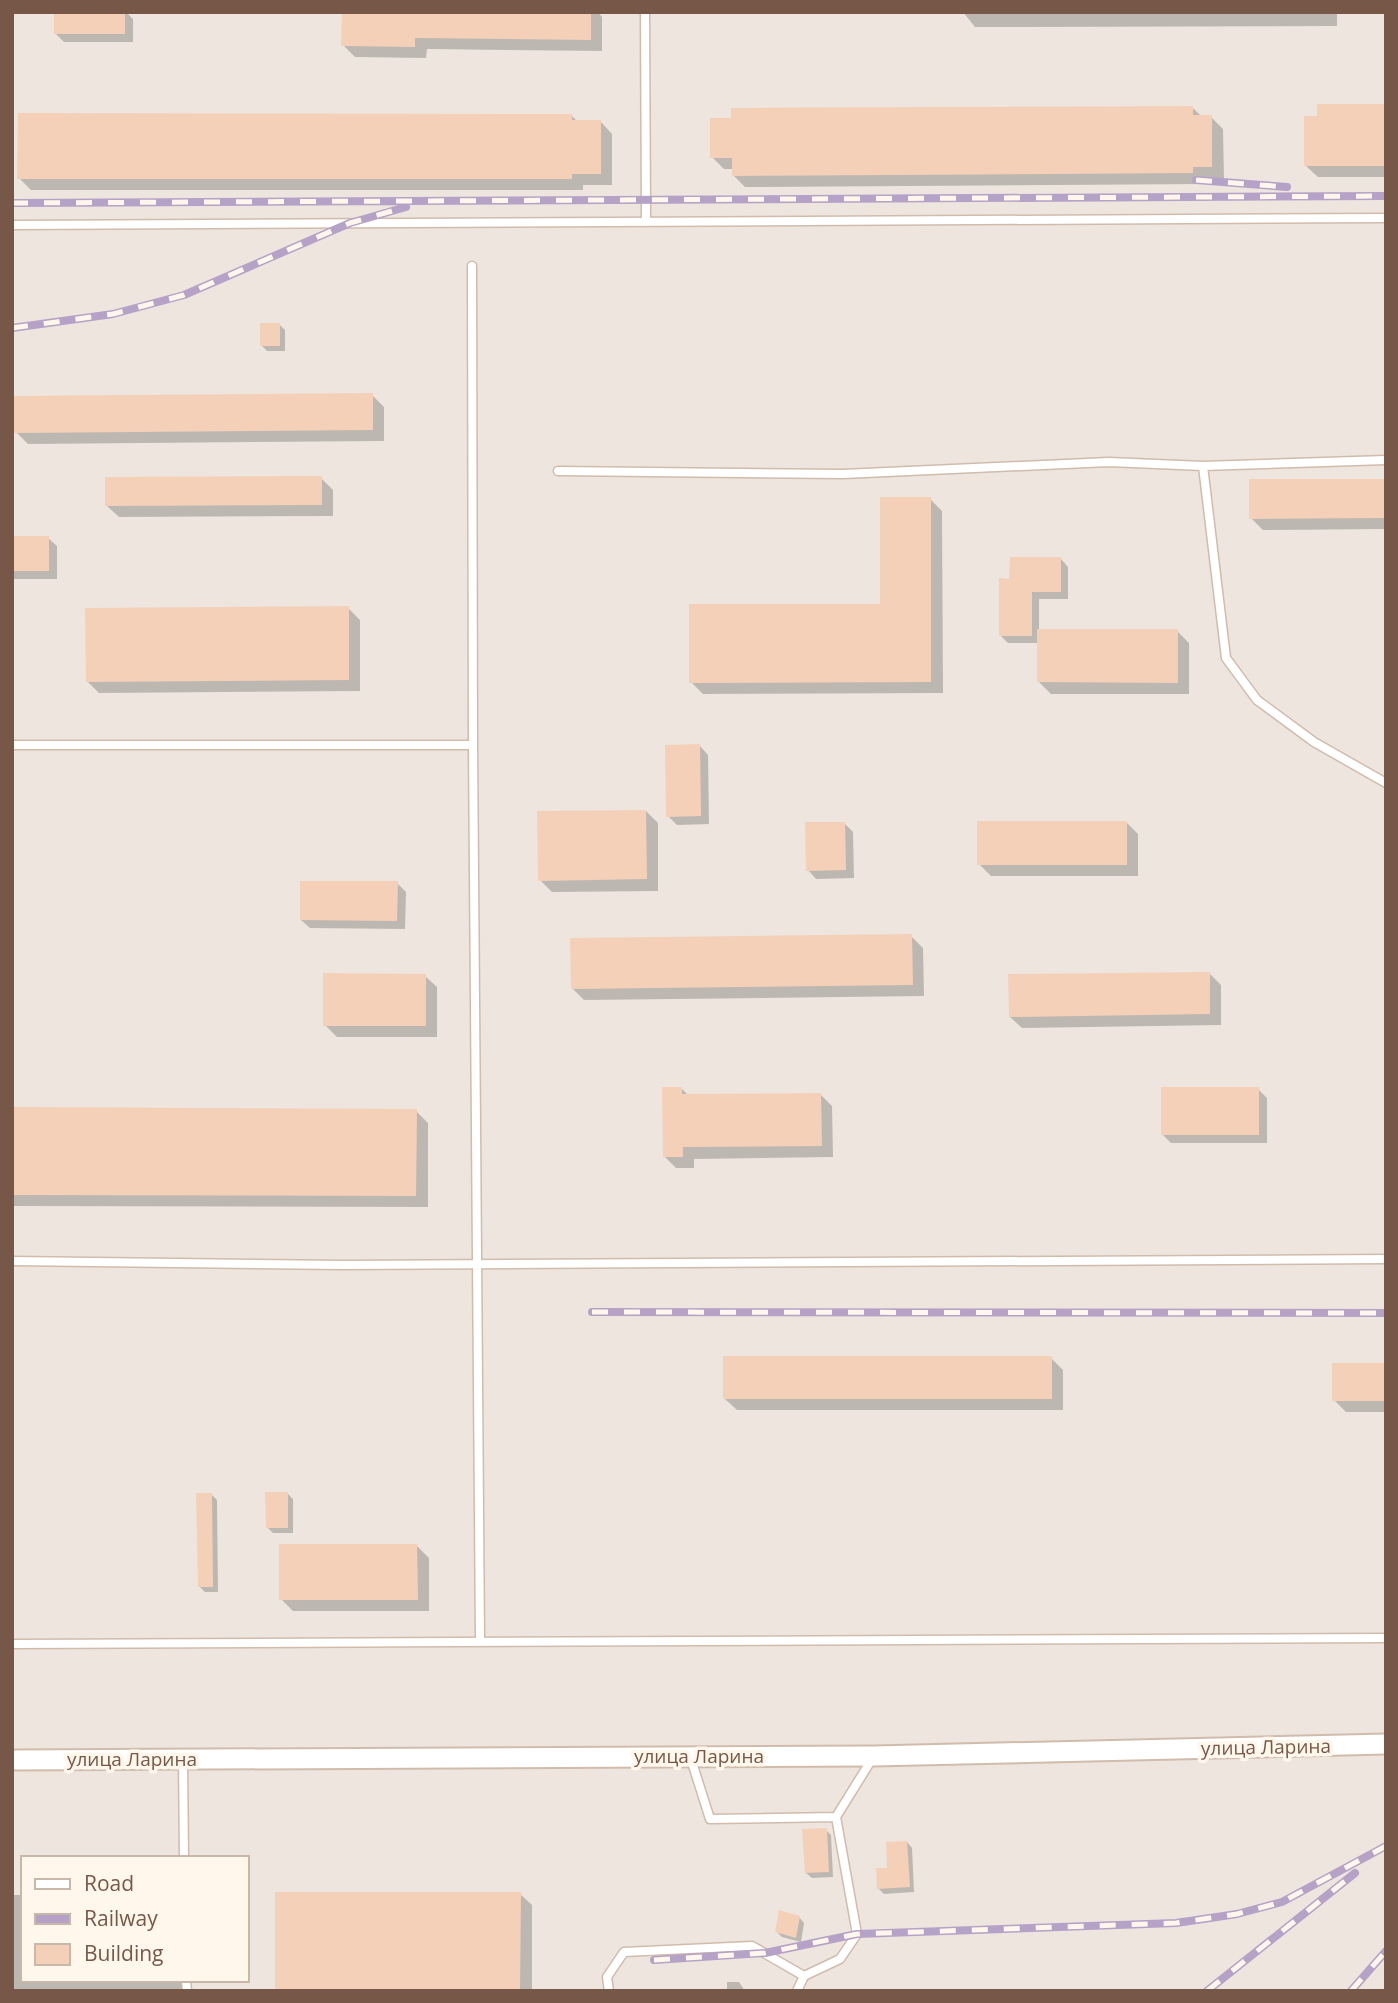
<svg xmlns="http://www.w3.org/2000/svg" width="1398" height="2003" viewBox="0 0 1398 2003" font-family="'Open Sans',sans-serif">
<style>
.industrial{fill:#ede5de;fill-rule:evenodd}
.shadow{fill:#0003}
.building{fill:#f4d0b9}
.lines{fill:none;stroke-linecap:round;stroke-linejoin:round}
.service-casing{stroke:#d1bcac;stroke-width:11}
.tertiary-casing{stroke:#d1bcac;stroke-width:23}
.service{stroke:#fff;stroke-width:8}
.tertiary{stroke:#fff;stroke-width:19}
.rail-casing{stroke:#b6a1c7;stroke-width:8}
.rail{stroke:#fff7eb;stroke-width:5;stroke-dasharray:16;stroke-linecap:butt}
.labels{text-anchor:middle;dominant-baseline:central;stroke-width:7;stroke-linejoin:round;paint-order:stroke}
.street-label{font-size:19px;fill:#775848;stroke:#fff7eb}
</style>
<rect width="100%" height="100%" fill="#fdf3e3"/>
<path class="industrial" d="M 12,12 L 1386,12 L 1386,1991 L 12,1991 ZM 23,1858 L 247,1858 L 247,1980 L 23,1980 Z"/>
<path class="shadow" d="M 56,12 L 126,12 L 133,19 L 133,42 L 64,42 L 55,33 Z
M 343,12 L 598,12 L 602,17 L 602,51 L 427,49 L 426,58 L 355,57 L 343,45 Z
M 963,12 L 1337,12 L 1337,26 L 975,27 Z
M 1386,106 L 1386,177 L 1318,177 L 1306,166 L 1319,117 Z
M 1192,107 L 1202,117 L 1211,117 L 1223,129 L 1224,178 L 1204,178 L 1205,184 L 745,187 L 733,175 L 733,169 L 724,169 L 712,157 Z
M 571,115 L 578,122 L 601,122 L 612,134 L 612,185 L 583,185 L 583,190 L 31,190 L 19,178 Z
M 279,324 L 285,330 L 285,351 L 267,351 L 262,346 Z
M 372,395 L 384,407 L 384,441 L 28,444 L 16,432 Z
M 321,478 L 333,490 L 333,516 L 119,517 L 107,506 Z
M 1386,480 L 1386,529 L 1263,530 L 1251,518 Z
M 930,499 L 942,511 L 943,693 L 703,694 L 691,682 L 882,606 Z
M 12,538 L 48,538 L 57,546 L 57,579 L 12,579 Z
M 1061,559 L 1068,567 L 1068,599 L 1039,599 L 1039,631 L 1177,631 L 1189,643 L 1189,694 L 1051,694 L 1039,682 L 1039,643 L 1008,643 L 1000,635 L 1011,580 Z
M 348,608 L 360,620 L 360,691 L 99,693 L 87,681 Z
M 700,746 L 708,755 L 709,824 L 677,825 L 668,816 Z
M 646,811 L 658,823 L 658,891 L 552,892 L 540,880 Z
M 1126,822 L 1138,834 L 1138,876 L 991,876 L 979,864 Z
M 845,824 L 853,832 L 854,878 L 816,879 L 808,870 Z
M 397,883 L 406,892 L 405,929 L 310,928 L 301,920 Z
M 911,936 L 923,948 L 924,996 L 584,1000 L 572,988 Z
M 1209,973 L 1221,985 L 1221,1025 L 1022,1028 L 1010,1017 Z
M 425,976 L 437,987 L 437,1037 L 337,1037 L 325,1025 Z
M 681,1088 L 689,1096 L 820,1094 L 832,1106 L 833,1157 L 694,1159 L 694,1168 L 676,1168 L 664,1156 Z
M 1258,1089 L 1267,1098 L 1267,1143 L 1171,1143 L 1162,1134 Z
M 12,1109 L 416,1111 L 428,1123 L 428,1207 L 12,1206 Z
M 1051,1358 L 1063,1370 L 1063,1410 L 737,1410 L 725,1399 Z
M 1386,1365 L 1386,1412 L 1346,1412 L 1334,1400 Z
M 287,1493 L 293,1499 L 293,1533 L 273,1533 L 267,1527 Z
M 212,1495 L 217,1500 L 218,1592 L 205,1592 L 199,1586 Z
M 417,1546 L 429,1558 L 429,1611 L 293,1611 L 281,1599 Z
M 826,1830 L 831,1835 L 833,1877 L 812,1878 L 806,1873 Z
M 907,1842 L 912,1848 L 914,1892 L 884,1894 L 878,1888 Z
M 520,1894 L 532,1905 L 532,1991 L 276,1991 Z
M 12,1895 L 23,1895 L 23,1980 L 184,1980 L 184,1991 L 12,1991 Z
M 799,1917 L 804,1923 L 801,1942 L 782,1937 L 777,1932 Z
M 727,1982 L 739,1982 L 745,1991 L 727,1991 Z"/>
<path class="building" d="M 54,12 L 125,12 L 125,34 L 54,34 Z
M 342,12 L 591,12 L 591,40 L 415,38 L 415,47 L 341,46 Z
M 1317,104 L 1386,104 L 1386,166 L 1304,166 L 1304,116 L 1317,116 Z
M 1193,106 L 1193,115 L 1212,115 L 1212,167 L 1193,167 L 1193,173 L 732,176 L 732,158 L 710,158 L 710,118 L 731,118 L 731,108 Z
M 18,113 L 572,114 L 572,120 L 601,120 L 601,174 L 572,174 L 572,179 L 17,179 Z
M 260,323 L 280,323 L 280,346 L 260,346 Z
M 373,393 L 373,430 L 14,433 L 14,396 Z
M 322,476 L 322,505 L 105,506 L 105,477 Z
M 1249,479 L 1386,479 L 1386,518 L 1249,519 Z
M 880,497 L 931,497 L 931,682 L 689,683 L 689,604 L 880,604 Z
M 12,536 L 49,536 L 49,571 L 12,571 Z
M 1010,557 L 1061,557 L 1061,592 L 1032,592 L 1032,636 L 999,636 L 999,578 L 1009,579 Z
M 349,606 L 349,680 L 86,682 L 85,608 Z
M 1037,629 L 1178,629 L 1178,683 L 1037,682 Z
M 700,744 L 701,816 L 666,817 L 665,745 Z
M 646,810 L 647,879 L 538,881 L 537,811 Z
M 977,821 L 1127,821 L 1127,865 L 977,865 Z
M 805,822 L 845,822 L 846,870 L 806,871 Z
M 300,881 L 398,881 L 397,921 L 300,920 Z
M 912,934 L 913,985 L 571,989 L 570,938 Z
M 1210,972 L 1210,1014 L 1009,1017 L 1008,974 Z
M 323,973 L 426,974 L 426,1026 L 323,1026 Z
M 662,1087 L 682,1087 L 682,1094 L 821,1093 L 822,1146 L 683,1147 L 683,1157 L 663,1157 Z
M 1161,1087 L 1259,1087 L 1259,1135 L 1161,1135 Z
M 12,1107 L 417,1109 L 416,1196 L 12,1195 Z
M 723,1356 L 1052,1356 L 1052,1399 L 723,1399 Z
M 1332,1363 L 1386,1363 L 1386,1401 L 1332,1401 Z
M 265,1492 L 288,1492 L 288,1528 L 266,1528 Z
M 196,1493 L 212,1493 L 213,1587 L 198,1587 Z
M 279,1544 L 417,1544 L 418,1600 L 279,1600 Z
M 827,1828 L 829,1872 L 805,1873 L 802,1829 Z
M 907,1841 L 910,1887 L 877,1889 L 876,1868 L 887,1868 L 886,1842 Z
M 275,1892 L 521,1892 L 520,1991 L 275,1991 Z
M 779,1910 L 800,1916 L 796,1938 L 775,1932 Z"/>
<g class="lines">
<g class="service-casing">
<path id="service" d="M 645,12 L 646,221
M 12,225 L 1386,218
M 472,266 L 473,745 L 480,1641
M 1203,466 L 1226,658 L 1257,700 L 1314,742 L 1386,783
M 558,471 L 843,474 L 1109,462 L 1203,466 L 1386,460
M 12,745 L 473,745
M 12,1261 L 345,1265 L 1386,1259
M 12,1644 L 1386,1638
M 690,1756 L 710,1819 L 836,1817 L 872,1759
M 183,1759 L 184,1858
M 186,1980 L 187,1991
M 609,1991 L 607,1977 L 624,1952 L 752,1946 L 804,1976 L 840,1959 L 857,1934 L 836,1817
M 797,1991 L 804,1976"/>
</g>
<g class="tertiary-casing">
<path id="tertiary" d="M 12,1760 L 874,1756 L 1386,1744"/>
</g>
<use href="#service" class="service"/>
<use href="#tertiary" class="tertiary"/>
<g class="rail-casing">
<path id="rail" d="M 1196,180 L 1287,187
M 12,203 L 1386,196
M 12,328 L 113,314 L 184,295 L 350,223 L 406,207
M 592,1312 L 1386,1313
M 654,1960 L 765,1953 L 857,1934 L 1176,1923 L 1237,1914 L 1282,1902 L 1386,1846
M 1207,1991 L 1355,1873
M 1351,1991 L 1386,1951"/>
</g>
<use href="#rail" class="rail"/>
</g>
<g class="labels">
<g class="street-label">
<text transform="translate(1266 1747) rotate(-1)">улица Ларина</text>
<text x="699" y="1756">улица Ларина</text>
<text x="132" y="1759">улица Ларина</text>
</g>
</g>
<rect width="1398" height="2003" fill="none" stroke="#775848" stroke-width="28"/>
<rect x="21" y="1856" width="228" height="126" fill="#fff7eb" stroke="#c9b7aa" stroke-width="2"/>
<rect x="35" y="1879" width="35" height="10" fill="#ffffff" stroke="#c9b7aa" stroke-width="2"/>
<text x="84" y="1891" font-size="21" fill="#775848">Road</text>
<rect x="35" y="1914" width="35" height="10" fill="#b6a1c7" stroke="#c9b7aa" stroke-width="2"/>
<text x="84" y="1926" font-size="21" fill="#775848">Railway</text>
<rect x="35" y="1944" width="35" height="21" fill="#f4d0b9" stroke="#c9b7aa" stroke-width="2"/>
<text x="84" y="1961" font-size="21" fill="#775848">Building</text>
</svg>
